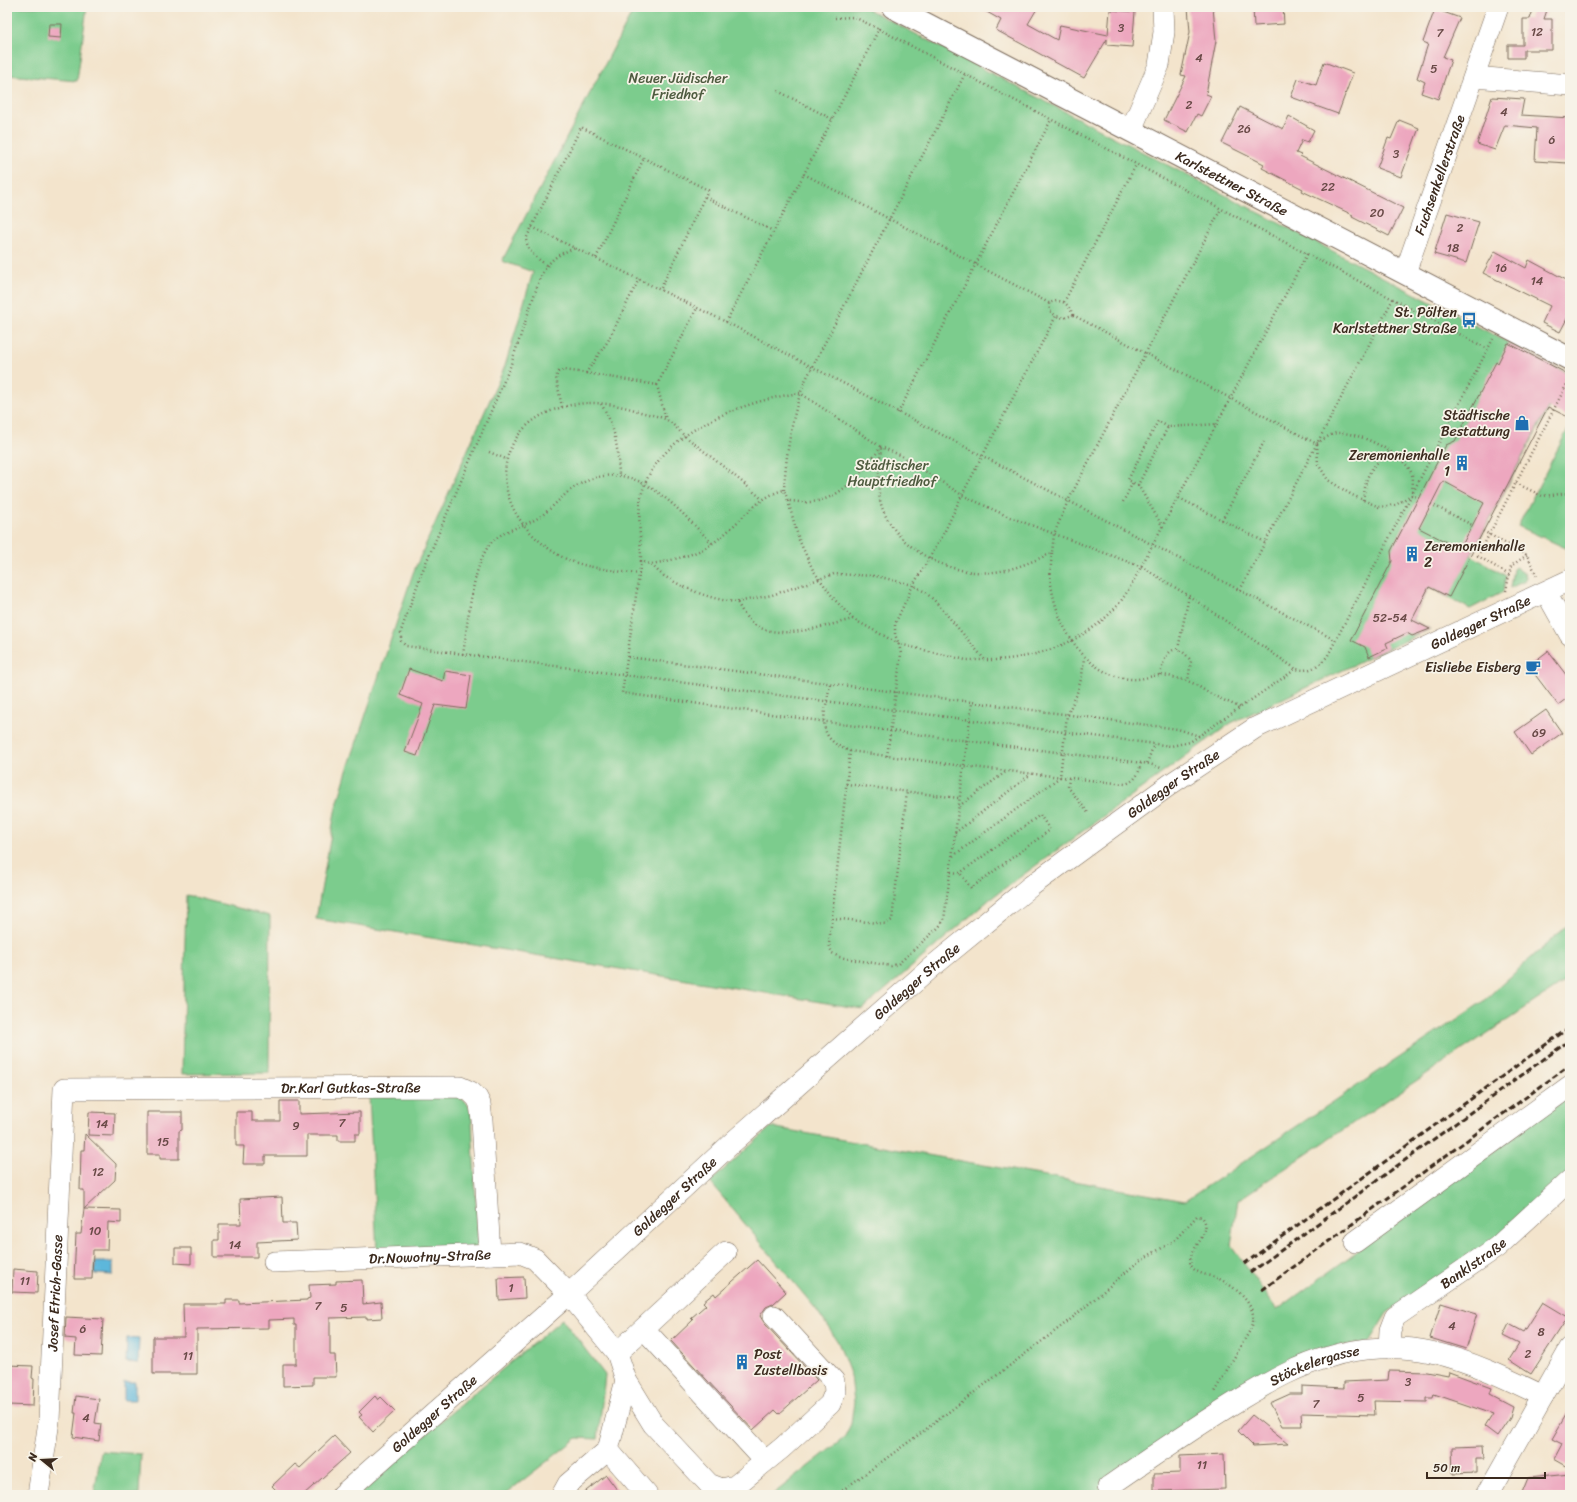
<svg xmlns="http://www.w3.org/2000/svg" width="1577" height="1502" viewBox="0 0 1577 1502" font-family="Sriracha,sans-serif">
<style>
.green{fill:#7ccc8d;stroke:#5c7b56}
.water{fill:#5db7db;stroke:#4c707c}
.building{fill:#eda7bf;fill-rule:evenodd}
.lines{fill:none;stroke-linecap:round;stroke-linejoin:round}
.minor-casing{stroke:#7b6b5b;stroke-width:22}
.major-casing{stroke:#7b6b5b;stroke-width:24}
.path{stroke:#7b6b5b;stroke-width:2.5;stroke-dasharray:1 3;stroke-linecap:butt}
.minor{stroke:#fff;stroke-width:21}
.major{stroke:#fff;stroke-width:22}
.rail{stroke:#3b2a1e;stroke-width:3;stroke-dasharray:6 3;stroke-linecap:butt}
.labels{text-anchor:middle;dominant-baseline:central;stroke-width:3.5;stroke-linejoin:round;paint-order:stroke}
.number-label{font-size:12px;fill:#684946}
.park-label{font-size:14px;fill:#4e5b3f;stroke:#f7f3e8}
.street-label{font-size:14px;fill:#3b2a1e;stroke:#f7f3e8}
.poi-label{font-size:14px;fill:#3b2a1e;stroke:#f7f3e8;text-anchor:end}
</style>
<rect width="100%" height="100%" fill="#f7f3e8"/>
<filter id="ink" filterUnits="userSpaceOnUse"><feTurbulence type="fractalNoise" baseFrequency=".025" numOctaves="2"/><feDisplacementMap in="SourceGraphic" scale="8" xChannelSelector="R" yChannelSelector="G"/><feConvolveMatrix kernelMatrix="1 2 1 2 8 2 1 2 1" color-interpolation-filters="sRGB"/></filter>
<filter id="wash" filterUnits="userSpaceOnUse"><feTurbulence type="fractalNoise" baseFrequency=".012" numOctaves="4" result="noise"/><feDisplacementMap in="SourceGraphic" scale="16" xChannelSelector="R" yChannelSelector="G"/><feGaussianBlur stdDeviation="0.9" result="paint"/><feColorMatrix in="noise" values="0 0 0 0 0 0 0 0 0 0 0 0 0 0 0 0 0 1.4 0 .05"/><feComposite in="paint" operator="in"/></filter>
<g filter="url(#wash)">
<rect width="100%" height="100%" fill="#f3e4cc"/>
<path class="green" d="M 7,7 L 87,7 L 77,81 L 7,75 Z
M 635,7 L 864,7 L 1567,373 L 1471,555 L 1506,576 L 1503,592 L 1470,609 L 1429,587 L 1412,620 L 1430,629 L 1231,723 L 990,899 L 863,1009 L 316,919 L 335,812 L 346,774 L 413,573 L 505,366 L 533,272 L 502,261 Z
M 1570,425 L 1570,550 L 1518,526 Z
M 1515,567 L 1525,574 L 1526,577 L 1525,581 L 1510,588 L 1513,569 Z
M 186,895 L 270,916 L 269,1073 L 182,1074 Z
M 1570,923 L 1570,978 L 1238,1200 L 1231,1245 L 1277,1310 L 1570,1095 L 1570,1173 L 1495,1242 L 1387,1313 L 1369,1342 L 1327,1349 L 1109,1495 L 772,1495 L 844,1438 L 851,1424 L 854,1402 L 851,1376 L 838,1342 L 816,1309 L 710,1182 L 771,1127 L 1185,1201 L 1481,1003 Z
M 369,1096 L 458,1097 C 470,1102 471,1110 472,1121 L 478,1244 L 475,1248 L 377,1252 Z
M 562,1319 L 605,1375 L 598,1439 L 577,1438 L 504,1495 L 359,1495 L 434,1427 Z
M 101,1451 L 141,1454 L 139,1495 L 94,1495 Z"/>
<path class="water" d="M 95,1262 L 113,1262 L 113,1275 L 95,1274 Z
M 127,1338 L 139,1339 L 138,1363 L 126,1362 Z
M 124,1382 L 135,1382 L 135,1400 L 124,1400 Z"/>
<g id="blocks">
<path class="building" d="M 978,7 L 1038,7 L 1028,24 L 1057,40 L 1060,25 L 1108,35 L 1110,10 L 1135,12 L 1132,47 L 1107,45 L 1107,39 L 1084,78 L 996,30 L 1001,20 Z
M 1188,7 L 1213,7 L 1216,41 L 1206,94 L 1211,96 L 1201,116 L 1197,114 L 1188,132 L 1164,120 L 1186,76 L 1181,75 L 1190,32 Z
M 1253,7 L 1283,7 L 1284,24 L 1254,26 Z
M 1534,7 L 1548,7 L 1544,19 L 1552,19 L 1552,50 L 1524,50 L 1524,58 L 1508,58 L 1508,45 L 1523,45 L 1523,19 L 1530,19 Z
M 1435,9 L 1460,18 L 1443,57 L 1451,60 L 1438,99 L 1421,93 L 1425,82 L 1417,78 L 1428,44 L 1423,42 Z
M 49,24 L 62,24 L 61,38 L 48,37 Z
M 1324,62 L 1353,73 L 1338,114 L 1291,97 L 1298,79 L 1316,85 Z
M 1492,97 L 1524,99 L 1521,115 L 1570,118 L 1567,163 L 1535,161 L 1537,128 L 1505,125 L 1495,150 L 1477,144 Z
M 1240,107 L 1283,129 L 1289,116 L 1314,130 L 1308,142 L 1302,140 L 1296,153 L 1301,155 L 1300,156 L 1403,208 L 1389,236 L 1352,217 L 1353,215 L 1302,191 L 1303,189 L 1262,168 L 1264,164 L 1222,143 Z
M 1399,120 L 1419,128 L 1401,177 L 1377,168 L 1388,138 L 1391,139 Z
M 1447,213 L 1479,222 L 1466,263 L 1434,254 Z
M 1495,251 L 1526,268 L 1529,260 L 1570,282 L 1570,313 L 1560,332 L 1542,323 L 1550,306 L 1483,273 Z
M 1508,343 L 1570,375 L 1570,418 L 1548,407 L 1449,597 L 1429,587 L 1412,620 L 1430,629 L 1412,636 L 1407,633 L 1386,643 L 1388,648 L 1369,657 L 1365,647 L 1351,640 L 1392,561 L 1391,551 L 1446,445 L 1455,441 L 1496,362 L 1498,363 ZM 1443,481 L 1484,503 L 1460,549 L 1419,528 Z
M 1548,651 L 1570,680 L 1570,696 L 1558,705 L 1533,672 L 1536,670 L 1531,664 Z
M 409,669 L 443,681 L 445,671 L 471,675 L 466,709 L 435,705 L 417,756 L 405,752 L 423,704 L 400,695 Z
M 1546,710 L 1562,733 L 1531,755 L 1515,732 Z
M 280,1101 L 299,1101 L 299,1114 L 360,1112 L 360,1134 L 355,1134 L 355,1141 L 338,1141 L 338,1135 L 307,1135 L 307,1156 L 265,1156 L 265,1164 L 243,1164 L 244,1146 L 236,1146 L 236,1112 L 252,1112 L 252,1121 L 280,1121 Z
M 89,1112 L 115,1113 L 114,1136 L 88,1135 Z
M 147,1112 L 182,1112 L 182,1130 L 179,1131 L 179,1159 L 160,1159 L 160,1154 L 147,1154 Z
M 85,1134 L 116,1164 L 115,1180 L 84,1209 L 84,1190 L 80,1190 L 81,1150 L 84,1150 Z
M 282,1197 L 283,1223 L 296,1223 L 297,1240 L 257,1242 L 257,1257 L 214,1257 L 214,1240 L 219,1240 L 219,1224 L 241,1224 L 240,1199 Z
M 84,1209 L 121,1210 L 121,1223 L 108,1222 L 107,1250 L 93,1250 L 92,1279 L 74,1279 L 76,1234 L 81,1234 Z
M 175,1248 L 191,1248 L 191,1264 L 175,1263 Z
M 757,1260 L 786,1292 L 773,1304 L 766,1307 L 760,1316 L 765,1324 L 817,1380 L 779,1414 L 775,1410 L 753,1430 L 671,1341 L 693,1320 L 691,1318 L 706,1305 L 703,1302 L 714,1293 L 716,1296 Z
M 13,1269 L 38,1271 L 37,1293 L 12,1292 Z
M 524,1277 L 525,1298 L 499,1300 L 498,1278 Z
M 362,1280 L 363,1304 L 381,1302 L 382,1318 L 367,1319 L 367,1317 L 330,1318 L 330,1355 L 335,1355 L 336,1377 L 313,1377 L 313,1385 L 283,1386 L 283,1364 L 296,1364 L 296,1325 L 294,1325 L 294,1319 L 269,1320 L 269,1328 L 197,1329 L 197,1374 L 153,1374 L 153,1337 L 184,1337 L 183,1304 L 226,1304 L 226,1300 L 239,1300 L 239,1303 L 307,1300 L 307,1299 L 310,1298 L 309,1285 L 336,1284 L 336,1281 Z
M 1543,1302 L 1568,1317 L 1531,1374 L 1509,1360 L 1519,1344 L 1503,1336 L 1509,1324 L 1524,1332 Z
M 1441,1303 L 1477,1314 L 1466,1349 L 1430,1338 Z
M 66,1317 L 103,1319 L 101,1356 L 75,1355 L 76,1339 L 65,1338 Z
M 7,1365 L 33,1366 L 32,1378 L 34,1379 L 33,1406 L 8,1405 Z
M 1389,1371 L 1427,1372 L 1448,1376 L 1449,1372 L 1492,1388 L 1490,1394 L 1513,1406 L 1510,1417 L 1497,1436 L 1485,1427 L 1493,1414 L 1434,1394 L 1433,1398 L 1427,1398 L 1427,1402 L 1374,1401 L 1375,1415 L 1301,1413 L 1302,1426 L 1282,1426 L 1270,1403 L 1290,1394 L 1302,1394 L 1302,1386 L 1344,1388 L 1344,1382 L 1388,1380 Z
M 76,1396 L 99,1399 L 95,1423 L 101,1424 L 99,1441 L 73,1437 L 76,1413 L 74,1413 Z
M 375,1396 L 378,1400 L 381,1397 L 395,1411 L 373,1432 L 359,1417 L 362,1415 L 359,1412 Z
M 1570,1408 L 1570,1468 L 1554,1459 L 1562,1444 L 1552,1439 Z
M 1252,1415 L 1288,1444 L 1253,1446 L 1238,1431 Z
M 334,1436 L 350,1453 L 303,1495 L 281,1495 L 272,1486 L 295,1464 L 300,1468 Z
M 1483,1446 L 1484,1459 L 1476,1459 L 1476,1473 L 1453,1474 L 1452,1447 Z
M 1224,1454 L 1225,1489 L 1154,1491 L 1154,1474 L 1180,1473 L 1180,1456 Z
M 1570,1474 L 1570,1495 L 1521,1495 L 1528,1478 Z
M 606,1475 L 621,1495 L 581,1495 Z"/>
</g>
</g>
<g filter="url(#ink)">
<use href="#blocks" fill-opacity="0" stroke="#7b6b5b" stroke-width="1"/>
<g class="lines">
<g class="minor-casing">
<g id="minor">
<path d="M 1474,77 L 1570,85"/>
<path d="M 1131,130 L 1159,65 L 1164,32 L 1163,7"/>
<path id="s1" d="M 1405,273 L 1498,7"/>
<path d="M 1546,592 L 1570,635"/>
<path d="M 1355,1242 L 1570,1086"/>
<path id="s2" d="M 274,1262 L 520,1253 L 535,1259 L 569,1294 L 617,1353 L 626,1380 L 608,1450 L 568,1484 L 562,1495"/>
<path d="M 644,1329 L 765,1461"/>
<path id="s3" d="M 1389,1348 L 1390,1330 L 1395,1317 L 1497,1247 L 1570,1180"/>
<path d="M 617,1353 L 726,1252"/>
<path d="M 626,1380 L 653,1424 L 709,1484 L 722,1489 L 735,1486 L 782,1448 L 830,1404 L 835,1392 L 834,1381 L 774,1316"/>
<path d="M 608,1450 L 647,1495"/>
<path id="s4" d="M 1108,1487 C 1153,1456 1197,1425 1244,1397 C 1271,1381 1299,1365 1329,1357 C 1360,1347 1398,1345 1431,1352 C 1471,1361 1506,1378 1543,1396"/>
<path id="s5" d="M 38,1495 L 49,1421 L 64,1089 L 460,1087 L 471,1092 L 477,1098 L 480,1104 L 482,1120 L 490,1254"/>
<path id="s6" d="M 342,1495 L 569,1294 L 733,1142 L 933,966 L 1031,886 L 1172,783 L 1255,728 L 1570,580"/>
<path d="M 1487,1495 L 1570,1348"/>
</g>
</g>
<g class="major-casing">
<g id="major">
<path id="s7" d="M 893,7 L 1570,359"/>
</g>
</g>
<path class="path" d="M 835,18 L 854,17 L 879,29
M 778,91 L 832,119
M 705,197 L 773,231
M 532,227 L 726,322 L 1335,640
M 596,258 L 644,158
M 546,265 C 536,257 528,253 526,239 L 581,127 L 708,190 L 660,290
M 1064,302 L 1136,165
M 1049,303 L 804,174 L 879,29 L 1488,349
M 1073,315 L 1317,444 L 1318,464 L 1328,480 L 1352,495 L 1379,507 L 1396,505 L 1411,495
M 726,322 L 804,174
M 586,373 L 657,385 L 697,308
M 657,385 L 666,420
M 601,404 C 616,427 618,449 619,476
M 562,407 L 556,378 L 558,372 L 564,370 L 586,373 L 608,341 L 639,279
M 898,413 L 1051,120
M 1317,443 C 1323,440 1330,434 1337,433 C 1357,431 1406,454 1412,475 C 1414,480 1412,488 1412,494
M 489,452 L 506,459
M 1516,483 L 1542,496 L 1570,493
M 1138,485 L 1128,480 L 1158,421 L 1168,427
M 784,490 C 786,455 792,413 805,381 L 965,74
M 1411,495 L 1419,498
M 1179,498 L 1265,542
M 1363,500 C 1367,473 1368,470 1389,452
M 788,501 L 799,540 L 813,570 L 835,600 L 853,619 L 899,644 L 966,660 L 984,660
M 1123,502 L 1133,482
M 1431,504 L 1472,525
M 1222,520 L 1264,442
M 1163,527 L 1138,485 L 1168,427 L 1218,424
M 1483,531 L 1527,555 L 1537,576
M 712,543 C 675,507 633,451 575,487 C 564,494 556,504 545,513 C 531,525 510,527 495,539 C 472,557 468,625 463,654 L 1171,746 L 1190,742 L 1296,669 C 1310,672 1317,667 1327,657 L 1493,339
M 1052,553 C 1051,565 1049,578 1052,590 C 1059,629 1086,675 1130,679 C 1141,680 1150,676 1160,675 C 1168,675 1179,679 1187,681 C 1195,683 1203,690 1211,694 C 1220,699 1231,703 1241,708
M 641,561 L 622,693 L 891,731 L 1150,764 L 1161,768
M 652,564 C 673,560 696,555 713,543 C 738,526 755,497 784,490 L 788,501 C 795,501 802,503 809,502 C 841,501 864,470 881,447 L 900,455 L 962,495 L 1007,516 L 1142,567 L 1189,596 L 1296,669
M 640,574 C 617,571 593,569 571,561 C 558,556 544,546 534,536 C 487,492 498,424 563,407 C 587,400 611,403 635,410 C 644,414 658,415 667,420 C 673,424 679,431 685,436 C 711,457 737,477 762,499
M 1509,575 L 1478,556 L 1570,378
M 1240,590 L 1393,299
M 1506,591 L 1511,566 L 1527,555
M 737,602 L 772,595 L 834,574 L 876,576 L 913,585 L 925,592 L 936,602 L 985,660 C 1034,661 1090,641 1121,601 C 1126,594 1130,587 1134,580 L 1307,254
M 853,619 C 824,626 776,643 751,622 C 745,617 741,609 737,602 C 711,600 686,589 664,576 C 654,569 655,565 641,561 C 641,543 638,522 640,503 C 649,435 741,401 800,393 L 881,447 C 880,465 876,486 881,504 C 894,548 950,577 994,572 C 1014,570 1033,561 1052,553 L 1054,534 L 1068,501 L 1221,209
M 1178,649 L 1189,596
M 463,654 L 406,646 L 401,641 L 401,631 L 422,572 L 510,367 L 540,278 C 549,260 556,255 575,248
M 628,657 L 1178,729 L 1199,736
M 1160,675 C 1164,655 1174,637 1191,661 L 1188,681
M 830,684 C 825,715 813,738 850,751 L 963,766 L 1125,784 C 1136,781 1139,773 1141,763
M 850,751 L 829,944 L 832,953 L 839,957 L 891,966 L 898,964 L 939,927 L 944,920 L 972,703
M 887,756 L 901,654 L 899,644 L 895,635 L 895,624 L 913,585 L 941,539 L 962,495 L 1056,316 L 1050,311 L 1049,303 C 1062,298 1068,303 1073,315 L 1064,318 L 1056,316
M 1147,763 L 1154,744
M 1069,778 L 1068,787 L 1089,814
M 846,784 L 959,798
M 959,806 L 1007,771
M 955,833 L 1031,774
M 953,856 L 1060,777 L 1067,715 L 1076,696 L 1082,676 L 1084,658
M 951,872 L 960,873 L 1040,815 L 1050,830 L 971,888 L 960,873
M 832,918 L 886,924 L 892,920 L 907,792
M 836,1495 L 921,1433 L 1071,1319 L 1139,1261 L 1174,1241 L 1197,1216 L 1202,1217 C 1216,1234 1182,1252 1192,1267 C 1197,1274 1209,1275 1217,1278 C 1231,1284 1249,1298 1253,1314 C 1254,1321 1252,1327 1249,1332 L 1213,1394"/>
<use href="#minor" class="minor"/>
<use href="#major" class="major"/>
<path class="rail" d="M 1244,1264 L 1570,1027
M 1250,1273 L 1570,1040
M 1262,1290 L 1570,1065"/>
</g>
</g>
<defs>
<g id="bus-bare" transform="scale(1.2)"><path d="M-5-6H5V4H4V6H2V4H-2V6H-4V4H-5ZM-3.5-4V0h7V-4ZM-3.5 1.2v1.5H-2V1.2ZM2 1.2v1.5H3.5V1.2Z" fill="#1f6fb2" stroke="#f7f3e8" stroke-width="2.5" paint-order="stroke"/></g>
<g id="shop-bare" transform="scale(1.2)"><path d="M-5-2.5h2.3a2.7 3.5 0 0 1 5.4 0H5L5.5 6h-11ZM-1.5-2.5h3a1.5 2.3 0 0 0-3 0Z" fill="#1f6fb2" stroke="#f7f3e8" stroke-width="2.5" paint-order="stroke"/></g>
<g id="building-bare" transform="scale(1.2)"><path d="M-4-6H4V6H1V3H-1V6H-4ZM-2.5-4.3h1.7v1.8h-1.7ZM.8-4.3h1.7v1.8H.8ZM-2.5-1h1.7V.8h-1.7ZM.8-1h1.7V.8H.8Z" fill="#1f6fb2" stroke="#f7f3e8" stroke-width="2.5" paint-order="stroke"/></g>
<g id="cafe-bare" transform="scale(1.2)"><path d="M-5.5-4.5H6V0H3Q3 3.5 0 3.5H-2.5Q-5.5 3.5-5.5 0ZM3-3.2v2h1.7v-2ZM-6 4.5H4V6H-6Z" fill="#1f6fb2" stroke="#f7f3e8" stroke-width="2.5" paint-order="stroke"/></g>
</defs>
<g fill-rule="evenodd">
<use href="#bus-bare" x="1469" y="320"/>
<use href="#shop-bare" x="1522" y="423"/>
<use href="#building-bare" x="1462" y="463"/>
<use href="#building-bare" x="1412" y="554"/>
<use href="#cafe-bare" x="1533" y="667"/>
<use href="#building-bare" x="742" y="1362"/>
</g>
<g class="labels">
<g class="number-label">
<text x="1121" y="28">3</text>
<text x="1537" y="32">12</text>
<text x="1440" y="33">7</text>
<text x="1199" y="58">4</text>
<text x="1434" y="69">5</text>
<text x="1189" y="105">2</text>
<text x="1504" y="112">4</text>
<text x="1244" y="129">26</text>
<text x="1552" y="140">6</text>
<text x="1396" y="154">3</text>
<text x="1328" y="187">22</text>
<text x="1377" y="213">20</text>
<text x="1460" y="228">2</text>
<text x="1453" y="248">18</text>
<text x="1501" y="268">16</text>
<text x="1537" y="281">14</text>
<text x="1390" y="618">52-54</text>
<text x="1539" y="733">69</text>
<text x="342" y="1123">7</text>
<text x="102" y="1124">14</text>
<text x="296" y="1126">9</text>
<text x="163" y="1142">15</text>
<text x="98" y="1172">12</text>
<text x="95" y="1231">10</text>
<text x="235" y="1245">14</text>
<text x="25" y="1281">11</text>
<text x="511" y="1288">1</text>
<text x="318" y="1306">7</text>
<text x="344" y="1308">5</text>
<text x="1452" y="1326">4</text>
<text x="83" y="1329">6</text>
<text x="1541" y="1332">8</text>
<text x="1528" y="1354">2</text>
<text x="188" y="1356">11</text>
<text x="1408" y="1382">3</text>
<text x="1361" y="1398">5</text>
<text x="1316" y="1404">7</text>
<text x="86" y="1418">4</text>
<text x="1202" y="1465">11</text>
</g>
<g class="park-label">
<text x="678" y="78">Neuer Jüdischer<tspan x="678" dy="16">Friedhof</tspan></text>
<text x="892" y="465">Städtischer<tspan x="892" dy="16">Hauptfriedhof</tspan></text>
</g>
<g class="street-label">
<text stroke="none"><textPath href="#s1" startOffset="104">Fuchsenkellerstraße</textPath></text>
<text stroke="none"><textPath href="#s7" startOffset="382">Karlstettner Straße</textPath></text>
<text stroke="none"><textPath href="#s6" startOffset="1443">Goldegger Straße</textPath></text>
<text stroke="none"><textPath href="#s6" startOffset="1095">Goldegger Straße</textPath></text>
<text stroke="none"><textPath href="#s6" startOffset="771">Goldegger Straße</textPath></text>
<text stroke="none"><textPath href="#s5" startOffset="694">Dr.Karl Gutkas-Straße</textPath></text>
<text stroke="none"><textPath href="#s6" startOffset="447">Goldegger Straße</textPath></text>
<text stroke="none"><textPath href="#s2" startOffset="156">Dr.Nowotny-Straße</textPath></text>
<text stroke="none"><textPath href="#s3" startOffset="127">Banklstraße</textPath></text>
<text stroke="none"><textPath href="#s5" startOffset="203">Josef Etrich-Gasse</textPath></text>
<text stroke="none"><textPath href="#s4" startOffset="241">Stöckelergasse</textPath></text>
<text stroke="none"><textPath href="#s6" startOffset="123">Goldegger Straße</textPath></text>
</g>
<g class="poi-label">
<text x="1457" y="312">St. Pölten<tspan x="1457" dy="16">Karlstettner Straße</tspan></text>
<text x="1510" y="415">Städtische<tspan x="1510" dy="16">Bestattung</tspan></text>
<text x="1450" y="455">Zeremonienhalle<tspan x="1450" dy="16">1</tspan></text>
<text x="1424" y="546" text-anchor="start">Zeremonienhalle<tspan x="1424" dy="16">2</tspan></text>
<text x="1521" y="667">Eisliebe Eisberg</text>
<text x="754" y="1354" text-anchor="start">Post<tspan x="754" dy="16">Zustellbasis</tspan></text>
</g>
</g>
<rect width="1577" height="1502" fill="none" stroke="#f7f3e8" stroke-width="24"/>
<g transform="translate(42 1460) rotate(288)" stroke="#f7f3e8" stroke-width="3" paint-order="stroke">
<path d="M0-3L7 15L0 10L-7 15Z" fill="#3b2a1e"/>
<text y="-6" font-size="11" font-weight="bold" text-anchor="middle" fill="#3b2a1e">N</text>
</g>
<path d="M1427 1472v6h118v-6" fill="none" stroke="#3b2a1e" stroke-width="2"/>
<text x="1433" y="1472" font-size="12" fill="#3b2a1e" stroke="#f7f3e8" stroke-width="3" paint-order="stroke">50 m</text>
</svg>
